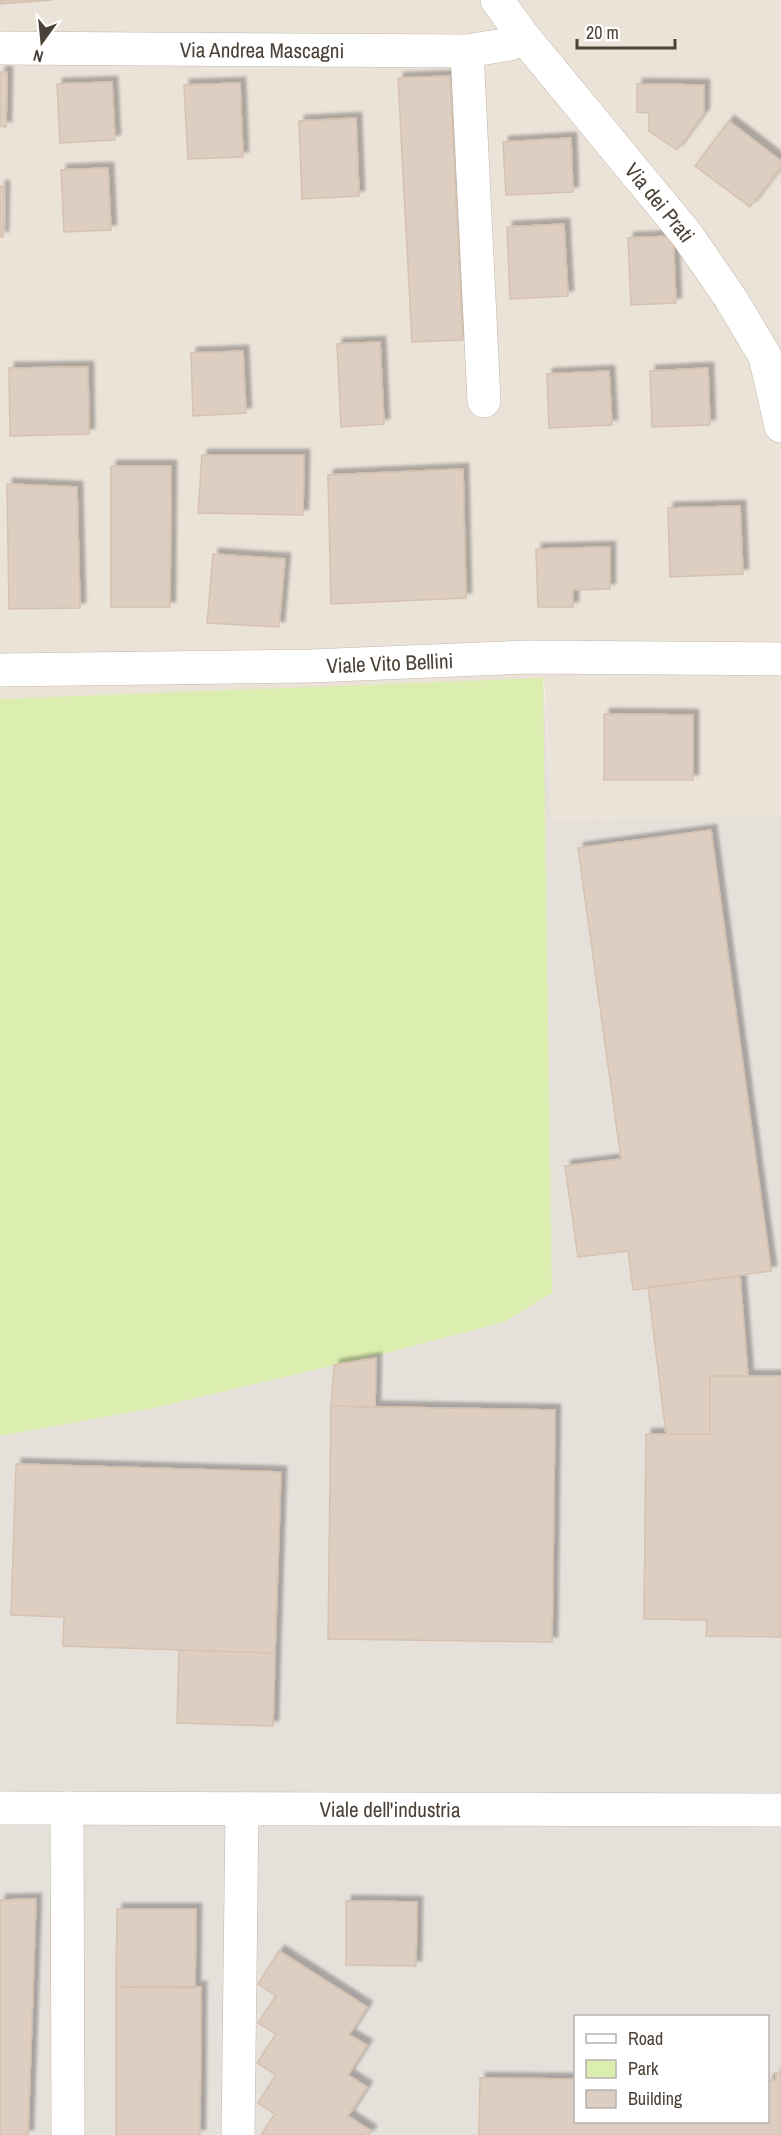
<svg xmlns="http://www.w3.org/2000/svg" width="781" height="2135" viewBox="0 0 781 2135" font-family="'Archivo Narrow',sans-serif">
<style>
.residential{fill:#ebe2d8}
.industrial{fill:#e6e0db;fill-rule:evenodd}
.green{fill:#dbeeaf}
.building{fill:#ddcec1;stroke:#d5c2b0;stroke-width:1.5;filter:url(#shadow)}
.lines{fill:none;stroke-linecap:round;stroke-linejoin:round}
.minor-casing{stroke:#c3b8ab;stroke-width:34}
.minor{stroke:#fff;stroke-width:33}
.labels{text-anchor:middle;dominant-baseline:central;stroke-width:5;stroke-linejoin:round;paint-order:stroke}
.street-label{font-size:21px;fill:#4c4137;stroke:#fff}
</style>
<defs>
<filter id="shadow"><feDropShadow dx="5.5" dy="-5.5" stdDeviation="1.5" flood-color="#0004"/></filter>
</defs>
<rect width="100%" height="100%" fill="#f7f1ea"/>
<path class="residential" d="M 0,0 L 781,0 L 781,815 L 552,821 L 544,679 L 0,699 Z"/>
<path class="industrial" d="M 543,678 L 552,821 L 781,815 L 781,2135 L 0,2135 L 0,699 ZM 576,2016 L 768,2016 L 768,2122 L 576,2122 Z"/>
<path class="green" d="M 543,678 L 552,1293 L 504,1322 L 394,1351 L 154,1408 L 0,1436 L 0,699 Z"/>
<path class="building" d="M 0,0 L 52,0 L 0,4 Z
M 0,72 L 7,72 L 6,127 L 0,126 Z
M 450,76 L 463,340 L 412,342 L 398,78 Z
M 112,82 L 115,140 L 60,143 L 57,84 Z
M 240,83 L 243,157 L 188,159 L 184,85 Z
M 637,84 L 704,85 L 704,113 L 677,150 L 649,131 L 649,113 L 637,112 Z
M 356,118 L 359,196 L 302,199 L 299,121 Z
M 729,121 L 781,161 L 781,167 L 750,207 L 695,166 Z
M 571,138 L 573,192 L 506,195 L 503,142 Z
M 108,168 L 111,230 L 64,232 L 61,170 Z
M 0,186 L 4,187 L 3,237 L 0,237 Z
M 564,224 L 568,296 L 510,299 L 507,227 Z
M 673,236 L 676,303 L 631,305 L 628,238 Z
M 380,342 L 384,424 L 341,427 L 337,344 Z
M 243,351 L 246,413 L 193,416 L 191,353 Z
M 88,367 L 89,434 L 10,436 L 9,368 Z
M 708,368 L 710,425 L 652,427 L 650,371 Z
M 609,371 L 612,425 L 549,428 L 547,374 Z
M 202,455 L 304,455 L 303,515 L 198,513 Z
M 111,466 L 171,466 L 170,607 L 111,607 Z
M 463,469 L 466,598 L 331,604 L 328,475 Z
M 7,484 L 77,487 L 80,608 L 9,609 Z
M 740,506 L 743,574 L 670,577 L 668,508 Z
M 610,547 L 610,589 L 573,590 L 573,607 L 538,607 L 536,549 Z
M 213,554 L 285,559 L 279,627 L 207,623 Z
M 604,714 L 693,715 L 693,780 L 604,780 Z
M 711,830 L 771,1271 L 633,1290 L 628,1251 L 578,1257 L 565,1166 L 621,1159 L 578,848 Z
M 740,1276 L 748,1376 L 710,1376 L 710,1434 L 666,1434 L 648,1287 Z
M 376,1358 L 375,1407 L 331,1406 L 334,1365 Z
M 710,1376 L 781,1376 L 781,1637 L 706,1636 L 707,1620 L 644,1619 L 646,1434 L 710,1434 Z
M 331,1406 L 555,1410 L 552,1642 L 328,1639 Z
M 16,1464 L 281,1472 L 275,1653 L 63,1646 L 64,1617 L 11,1615 Z
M 179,1650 L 275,1653 L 273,1726 L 177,1723 Z
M 36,1899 L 28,2135 L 0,2135 L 0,1900 Z
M 346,1901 L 417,1902 L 416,1966 L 346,1965 Z
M 117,1909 L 196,1909 L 195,1988 L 116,1987 Z
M 279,1951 L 367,2007 L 349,2035 L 367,2045 L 348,2075 L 367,2087 L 348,2116 L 371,2131 L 369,2135 L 261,2135 L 275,2114 L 258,2103 L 276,2075 L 257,2063 L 276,2034 L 258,2023 L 276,1996 L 258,1984 Z
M 116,1987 L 201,1987 L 200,2135 L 116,2135 Z
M 776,2073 L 781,2073 L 781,2135 L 479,2135 L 480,2078 L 576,2079 L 576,2122 L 768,2122 L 768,2080 L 776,2080 Z"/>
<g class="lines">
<g class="minor-casing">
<g id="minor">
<path id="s1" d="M 497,0 L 523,36 L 687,235 L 731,299 L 765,356 L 781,426"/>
<path id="s2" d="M 0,48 L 467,51 L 510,44 L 523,36"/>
<path d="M 467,51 L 484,401"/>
<path id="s3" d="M 0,670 L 311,666 L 527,657 L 781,659"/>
<path id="s4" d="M 0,1808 L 781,1810"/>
<path d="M 67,1808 L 68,2135"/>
<path d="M 238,2135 L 242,1809"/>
</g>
</g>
<use href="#minor" class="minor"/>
</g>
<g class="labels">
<g class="street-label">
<text stroke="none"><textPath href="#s2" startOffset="262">Via Andrea Mascagni</textPath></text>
<text stroke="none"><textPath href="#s1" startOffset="260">Via dei Prati</textPath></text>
<text stroke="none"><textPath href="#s3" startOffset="390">Viale Vito Bellini</textPath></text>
<text stroke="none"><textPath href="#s4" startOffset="390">Viale dell'industria</textPath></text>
</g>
</g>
<rect x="574" y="2015" width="195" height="108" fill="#ffffff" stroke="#b7b3af" stroke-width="1.5"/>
<rect x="586" y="2034" width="30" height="9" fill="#ffffff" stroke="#b7b3af" stroke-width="1.5"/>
<text x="628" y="2045" font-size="18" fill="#4c4137">Road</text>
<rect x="586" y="2060" width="30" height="18" fill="#dbeeaf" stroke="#b7b3af" stroke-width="1.5"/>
<text x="628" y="2075" font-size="18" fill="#4c4137">Park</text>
<rect x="586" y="2090" width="30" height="18" fill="#ddcec1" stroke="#b7b3af" stroke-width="1.5"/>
<text x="628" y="2105" font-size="18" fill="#4c4137">Building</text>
<g transform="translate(42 42) rotate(195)" stroke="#ffffff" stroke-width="4.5" paint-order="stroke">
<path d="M0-4.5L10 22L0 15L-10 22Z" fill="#4c4137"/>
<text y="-9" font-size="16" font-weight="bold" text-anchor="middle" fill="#4c4137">N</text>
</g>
<path d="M577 39v9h98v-9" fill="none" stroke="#4c4137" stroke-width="3"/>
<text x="586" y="39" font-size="18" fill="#4c4137" stroke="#ffffff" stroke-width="4.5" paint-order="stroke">20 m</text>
</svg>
